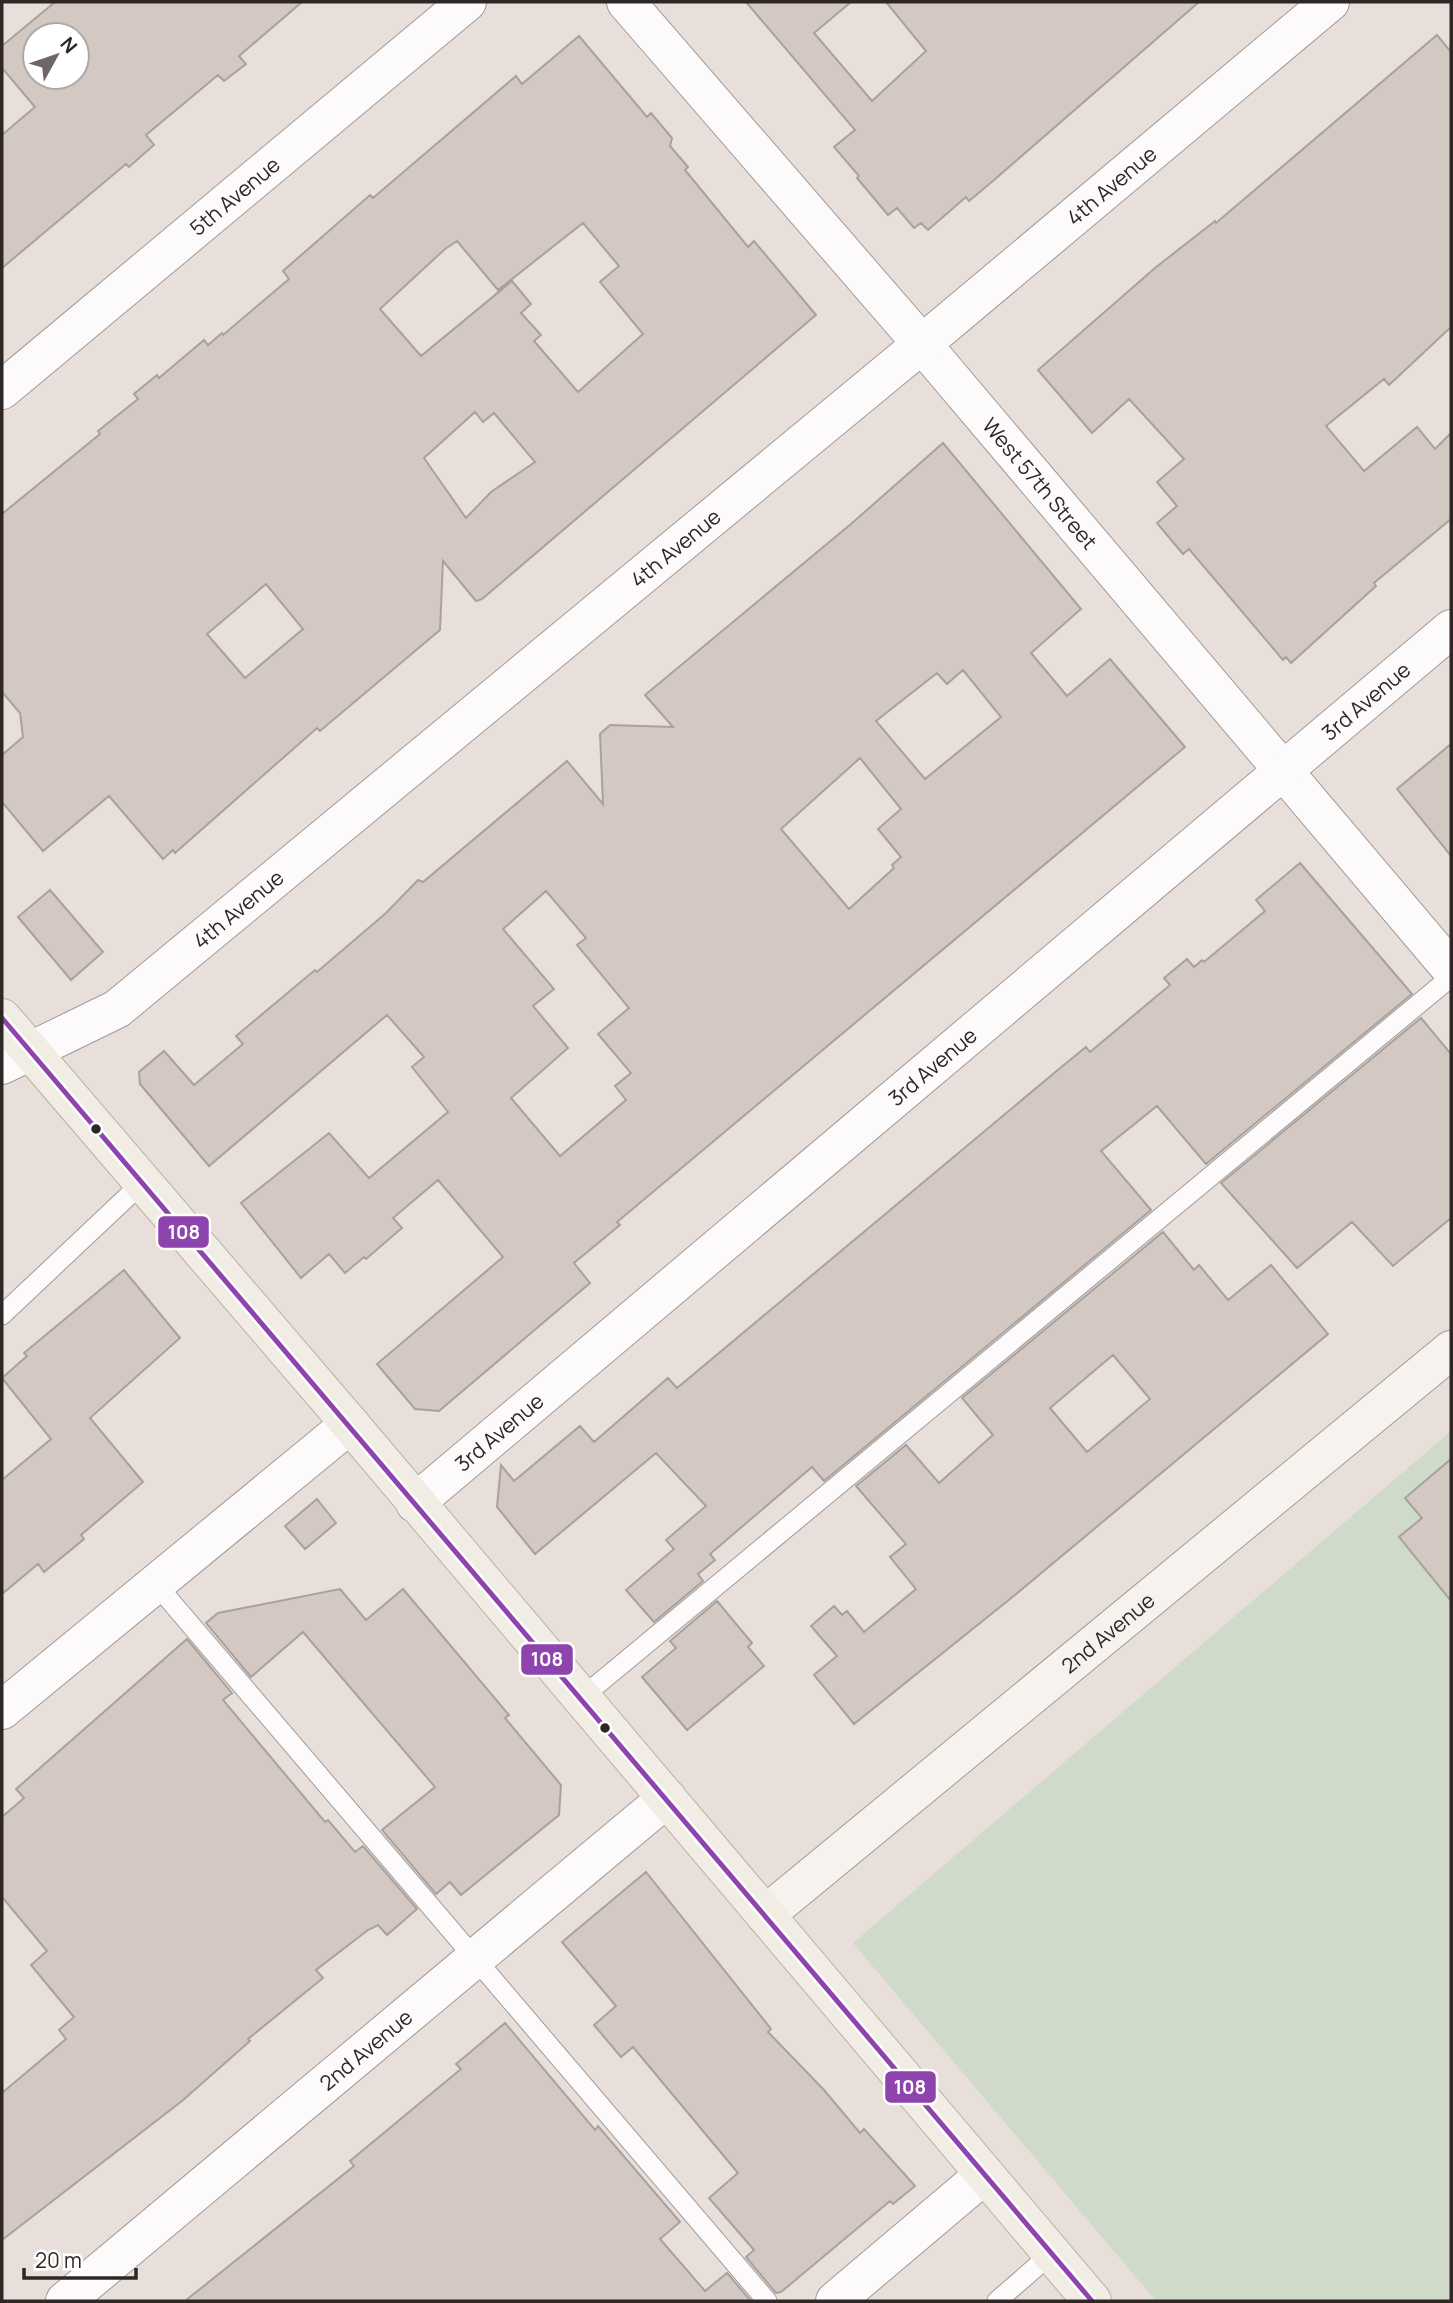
<svg xmlns="http://www.w3.org/2000/svg" width="1453" height="2303" viewBox="0 0 1453 2303" font-family="Manrope,sans-serif">
<style>
.green{fill:#cfdac8}
.building{fill:#d4c8c3;stroke:#a8a19e;stroke-width:2;fill-rule:evenodd}
.lines{fill:none;stroke-linecap:round;stroke-linejoin:round}
.lane-casing{stroke:#a19a97;stroke-width:21}
.street-casing{stroke:#a19a97;stroke-width:40}
.secondary-casing{stroke:#a19a97;stroke-width:40}
.primary-casing{stroke:#bab0a2;stroke-width:40}
.lane{stroke:#fcfafa;stroke-width:19}
.street{stroke:#fcfafa;stroke-width:38}
.secondary{stroke:#f6f3ef;stroke-width:38}
.primary{stroke:#f1ede5;stroke-width:38}
.bus-1-casing{stroke:#fff;stroke-width:10}
.bus-1{stroke:#8e44ad;stroke-width:5}
.bus-dot{fill:#2e2725;stroke:#fff;stroke-width:2.5}
.labels{text-anchor:middle;dominant-baseline:central;stroke-width:7;stroke-linejoin:round;paint-order:stroke}
.street-label{font-size:21px;fill:#2e2725;stroke:#fff}
.line-badge{stroke:#fff;stroke-width:2.5}
.badge-label{font-size:19px;text-anchor:middle;font-weight:bold;fill:#fff}
</style>
<rect width="100%" height="100%" fill="#e8dfdb"/>
<path class="green" d="M 1451,1431 L 1451,2301 L 1156,2301 L 853,1943 Z"/>
<path class="building" d="M 55,2 L 302,2 L 239,56 L 246,64 L 224,81 L 218,75 L 146,135 L 154,145 L 129,167 L 126,164 L 2,268 L 2,135 L 35,107 L 2,68 L 2,46 ZM 35,35 L 77,35 L 77,77 L 35,77 Z
M 746,2 L 851,2 L 814,33 L 872,101 L 926,51 L 886,2 L 1199,2 L 994,180 L 969,201 L 966,197 L 928,230 L 921,223 L 914,228 L 897,208 L 888,215 L 857,178 L 859,176 L 834,147 L 855,130 Z
M 1437,35 L 1451,52 L 1451,327 L 1389,385 L 1384,379 L 1326,426 L 1364,471 L 1417,427 L 1435,449 L 1451,433 L 1451,519 L 1374,583 L 1376,586 L 1291,663 L 1286,657 L 1283,660 L 1189,549 L 1183,554 L 1157,523 L 1177,506 L 1157,482 L 1184,459 L 1129,399 L 1092,433 L 1038,370 L 1155,268 L 1215,221 L 1216,223 Z
M 579,36 L 647,117 L 651,113 L 672,138 L 670,146 L 688,167 L 685,170 L 748,247 L 754,241 L 816,315 L 482,599 L 476,601 L 443,561 L 440,630 L 320,731 L 317,728 L 175,853 L 173,850 L 163,859 L 109,796 L 43,851 L 2,802 L 2,755 L 23,737 L 20,713 L 2,692 L 2,514 L 100,434 L 98,431 L 138,399 L 134,394 L 157,375 L 159,378 L 204,340 L 208,345 L 222,333 L 223,335 L 289,279 L 283,271 L 370,195 L 373,198 L 516,76 L 522,84 ZM 583,223 L 619,266 L 600,282 L 643,334 L 578,392 L 534,341 L 541,335 L 521,313 L 531,304 L 512,281 L 421,356 L 380,309 L 445,249 L 457,241 L 498,290 ZM 475,412 L 483,422 L 494,413 L 535,462 L 491,492 L 466,518 L 424,458 ZM 266,584 L 303,629 L 245,678 L 207,634 Z
M 943,443 L 1081,609 L 1031,653 L 1067,696 L 1110,659 L 1185,747 L 617,1222 L 620,1225 L 574,1263 L 590,1283 L 439,1411 L 415,1409 L 377,1364 L 503,1257 L 438,1180 L 393,1218 L 402,1228 L 366,1259 L 364,1257 L 345,1273 L 329,1254 L 301,1278 L 241,1203 L 329,1133 L 369,1178 L 448,1112 L 412,1067 L 424,1057 L 387,1015 L 209,1166 L 140,1084 L 139,1072 L 164,1051 L 194,1085 L 243,1044 L 236,1036 L 315,970 L 317,972 L 386,913 L 418,880 L 423,882 L 567,761 L 603,804 L 600,734 L 610,725 L 673,727 L 645,695 L 851,524 ZM 963,670 L 1001,717 L 925,779 L 876,721 L 937,673 L 947,684 ZM 860,758 L 901,809 L 878,829 L 901,857 L 892,865 L 894,868 L 849,909 L 781,829 ZM 546,891 L 586,938 L 577,945 L 629,1008 L 598,1034 L 631,1073 L 615,1086 L 626,1100 L 560,1156 L 511,1098 L 568,1048 L 533,1006 L 554,989 L 503,929 Z
M 1451,744 L 1451,856 L 1397,789 Z
M 1300,863 L 1412,994 L 1206,1164 L 1157,1106 L 1101,1151 L 1151,1210 L 824,1481 L 812,1467 L 710,1554 L 715,1560 L 698,1574 L 703,1581 L 654,1622 L 626,1590 L 674,1549 L 666,1540 L 706,1506 L 656,1453 L 535,1554 L 497,1507 L 501,1465 L 514,1481 L 580,1426 L 594,1442 L 668,1378 L 677,1388 L 1059,1069 L 1086,1047 L 1090,1052 L 1170,985 L 1164,978 L 1187,959 L 1194,967 L 1202,960 L 1204,962 L 1265,911 L 1256,900 Z
M 50,890 L 103,952 L 71,980 L 18,917 Z
M 1421,1018 L 1451,1054 L 1451,1218 L 1393,1266 L 1352,1222 L 1297,1268 L 1221,1183 Z
M 1163,1232 L 1194,1270 L 1199,1265 L 1228,1300 L 1271,1265 L 1328,1334 L 1015,1595 L 854,1724 L 814,1675 L 837,1656 L 811,1626 L 834,1606 L 842,1615 L 847,1611 L 864,1632 L 916,1589 L 890,1557 L 906,1544 L 856,1486 L 906,1445 L 939,1483 L 993,1435 L 962,1398 ZM 1113,1355 L 1150,1399 L 1087,1452 L 1050,1408 Z
M 124,1270 L 180,1338 L 90,1418 L 143,1482 L 81,1535 L 84,1539 L 44,1572 L 38,1564 L 2,1594 L 2,1480 L 51,1439 L 2,1378 L 27,1356 L 24,1353 Z
M 1451,1459 L 1451,1601 L 1399,1537 L 1422,1518 L 1405,1498 Z
M 317,1499 L 336,1523 L 305,1549 L 285,1526 Z
M 340,1589 L 366,1620 L 403,1589 L 509,1715 L 505,1718 L 561,1785 L 559,1815 L 461,1895 L 450,1882 L 436,1894 L 382,1830 L 435,1787 L 303,1632 L 251,1677 L 206,1623 L 218,1613 Z
M 717,1601 L 752,1643 L 748,1647 L 764,1666 L 687,1730 L 642,1677 L 676,1648 L 670,1641 Z
M 187,1639 L 232,1693 L 223,1700 L 325,1822 L 328,1820 L 355,1852 L 363,1846 L 417,1909 L 387,1935 L 378,1925 L 368,1930 L 316,1970 L 323,1978 L 248,2039 L 250,2041 L 182,2101 L 2,2240 L 2,2093 L 66,2039 L 59,2030 L 74,2017 L 31,1965 L 47,1951 L 2,1897 L 2,1817 L 24,1798 L 16,1789 Z
M 646,1872 L 771,2029 L 768,2032 L 824,2090 L 860,2133 L 864,2129 L 915,2186 L 893,2204 L 890,2201 L 781,2292 L 776,2293 L 746,2257 L 754,2250 L 709,2198 L 738,2173 L 633,2047 L 621,2057 L 594,2025 L 616,2006 L 562,1942 Z
M 505,2023 L 595,2130 L 598,2126 L 680,2222 L 660,2239 L 705,2291 L 727,2273 L 751,2301 L 185,2301 L 354,2166 L 350,2161 L 461,2069 L 456,2064 Z"/>
<g class="lines">
<g class="lane-casing">
<path id="lane" d="M 2,1315 L 142,1183
M 155,1583 L 767,2301
M 581,1698 L 1451,977
M 997,2301 L 1051,2254"/>
</g>
<g class="street-casing">
<g id="street">
<path id="s1" d="M 626,2 L 922,344 L 1451,969"/>
<path id="s2" d="M 2,390 L 467,2"/>
<path id="s3" d="M 2,1065 L 117,1009 L 922,344 L 1330,2"/>
<path id="s4" d="M 415,1503 L 1451,629"/>
<path d="M 2,1710 L 350,1424"/>
<path id="s5" d="M 65,2301 L 667,1798"/>
<path d="M 835,2301 L 984,2175"/>
</g>
</g>
<g class="secondary-casing">
<g id="secondary">
<path id="s6" d="M 765,1915 L 1451,1350"/>
</g>
</g>
<g class="primary-casing">
<path id="primary" d="M 2,1018 L 350,1424 L 1092,2301"/>
</g>
<use href="#lane" class="lane"/>
<use href="#street" class="street"/>
<use href="#secondary" class="secondary"/>
<use href="#primary" class="primary"/>
<g class="bus-1-casing">
<path id="bus-1" d="M 2,1018 L 1092,2301"/>
</g>
<use href="#bus-1" class="bus-1"/>
</g>
<g class="bus-dot">
<circle cx="96" cy="1129" r="6"/>
<circle cx="605" cy="1728" r="6"/>
</g>
<g class="labels">
<g class="street-label">
<text stroke="none"><textPath href="#s3" startOffset="1419">4th Avenue</textPath></text>
<text stroke="none"><textPath href="#s2" startOffset="303">5th Avenue</textPath></text>
<text stroke="none"><textPath href="#s1" startOffset="635">West 57th Street</textPath></text>
<text stroke="none"><textPath href="#s3" startOffset="852">4th Avenue</textPath></text>
<text stroke="none"><textPath href="#s4" startOffset="1244">3rd Avenue</textPath></text>
<text stroke="none"><textPath href="#s3" startOffset="285">4th Avenue</textPath></text>
<text stroke="none"><textPath href="#s4" startOffset="677">3rd Avenue</textPath></text>
<text stroke="none"><textPath href="#s4" startOffset="110">3rd Avenue</textPath></text>
<text stroke="none"><textPath href="#s6" startOffset="444">2nd Avenue</textPath></text>
<text stroke="none"><textPath href="#s5" startOffset="392">2nd Avenue</textPath></text>
</g>
</g>
<g class="line-badge">
<rect x="157" y="1215" width="53" height="34" rx="7" fill="#8e44ad"/>
<rect x="520" y="1643" width="54" height="33" rx="7" fill="#8e44ad"/>
<rect x="884" y="2070" width="53" height="34" rx="7" fill="#8e44ad"/>
</g>
<g class="badge-label">
<text x="184" y="1239">108</text>
<text x="547" y="1666">108</text>
<text x="910" y="2094">108</text>
</g>
<rect width="1453" height="2303" fill="none" stroke="#2e2725" stroke-width="7"/>
<g transform="translate(56 56) rotate(50)"><circle r="33" fill="#ffffff" stroke="#aba9a8" stroke-width="2"/>
<path d="M0-5L12 26L0 18L-12 26Z" fill="#6f6765"/>
<text y="-10" font-size="19" font-weight="bold" text-anchor="middle" fill="#2e2725">N</text>
</g>
<path d="M24 2268v10h112v-10" fill="none" stroke="#2e2725" stroke-width="3.5"/>
<text x="35" y="2268" font-size="21" fill="#2e2725" stroke="#ffffff" stroke-width="5" paint-order="stroke">20 m</text>
</svg>
